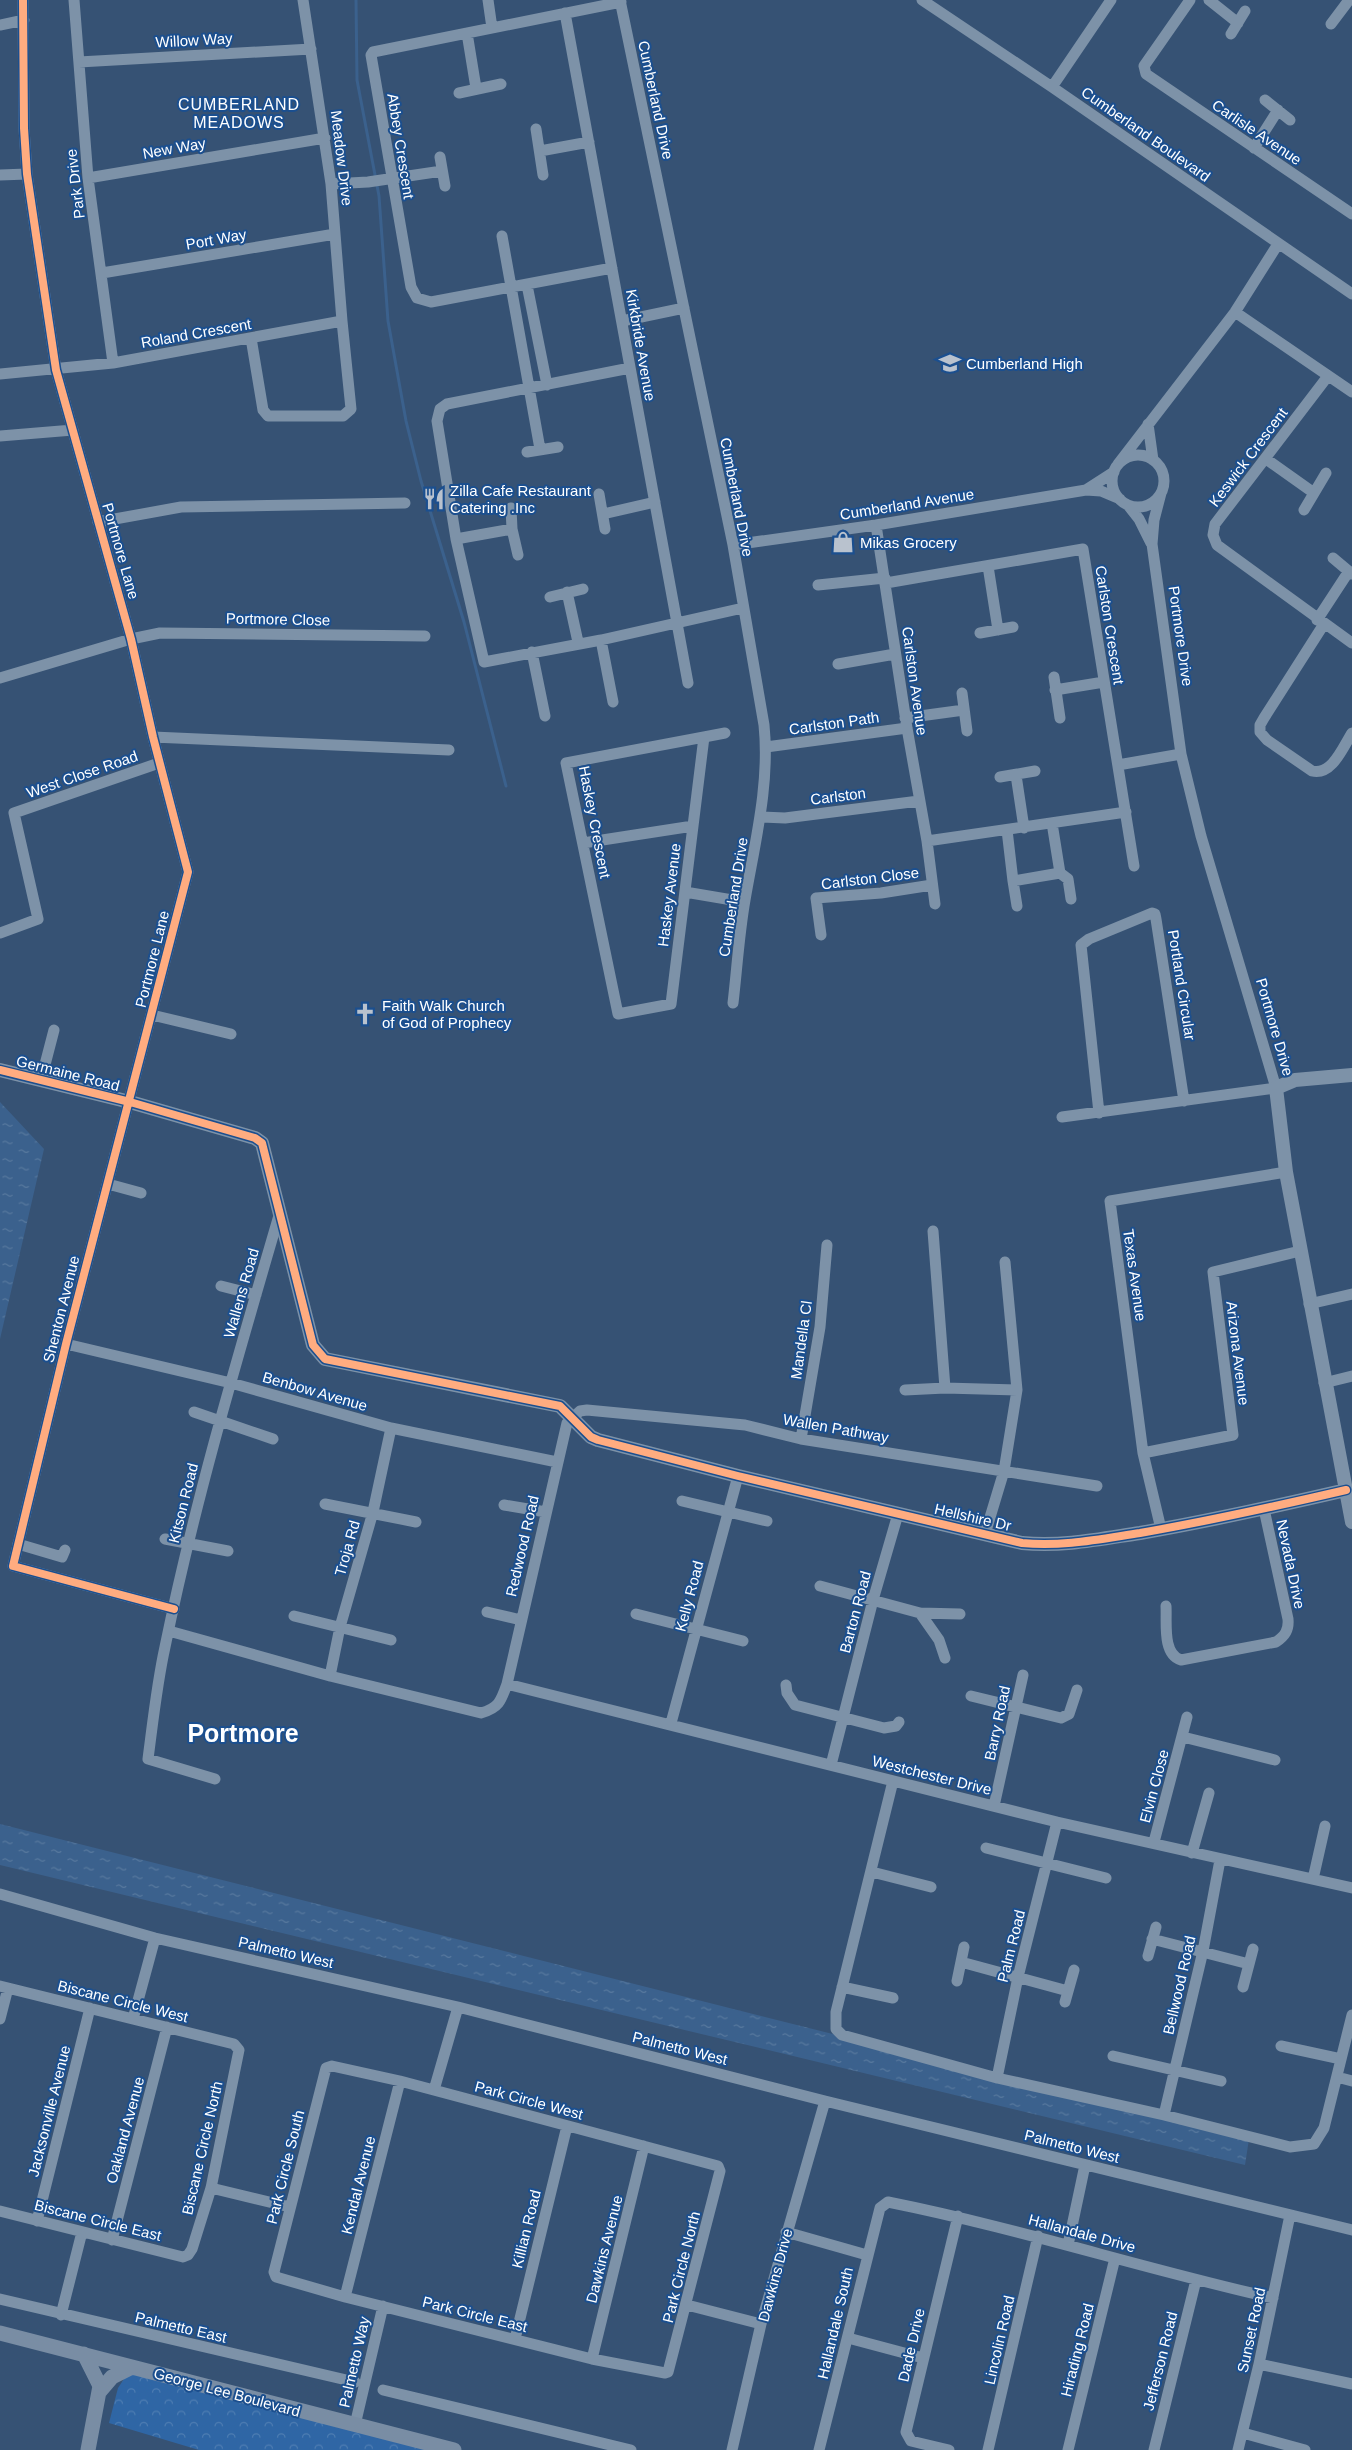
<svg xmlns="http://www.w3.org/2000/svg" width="1352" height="2450" viewBox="0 0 1352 2450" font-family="Helvetica,sans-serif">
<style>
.forest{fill:url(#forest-crowns)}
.water{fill:url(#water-ripples)}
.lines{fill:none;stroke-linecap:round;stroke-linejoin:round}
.stream{stroke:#3b618d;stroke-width:3}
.minor{stroke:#7d92a8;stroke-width:11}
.tertiary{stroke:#7d92a8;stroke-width:14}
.secondary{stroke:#798da4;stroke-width:15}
.cycleway-casing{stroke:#1b4f8f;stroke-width:11}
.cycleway{stroke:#ffac80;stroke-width:8}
.labels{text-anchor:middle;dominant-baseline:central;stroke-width:4;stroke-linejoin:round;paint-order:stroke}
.street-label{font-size:15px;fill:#fff;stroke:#1b4f8f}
.poi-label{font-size:15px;fill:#fff;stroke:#1b4f8f;text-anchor:start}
.neighbourhood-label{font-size:16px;letter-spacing:1px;fill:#fff;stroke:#1b4f8f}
.town-label{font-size:25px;font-weight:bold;fill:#fff;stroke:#1b4f8f}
</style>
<defs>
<pattern id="forest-crowns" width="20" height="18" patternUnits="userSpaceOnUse" patternTransform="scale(1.25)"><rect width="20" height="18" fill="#2f66a5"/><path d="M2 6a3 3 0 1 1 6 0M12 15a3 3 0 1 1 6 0" fill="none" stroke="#4e7db2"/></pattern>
<pattern id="water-ripples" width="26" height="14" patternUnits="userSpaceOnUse" patternTransform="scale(1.25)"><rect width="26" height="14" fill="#3b618d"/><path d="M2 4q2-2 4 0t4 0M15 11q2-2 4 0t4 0" fill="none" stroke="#58799e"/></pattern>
</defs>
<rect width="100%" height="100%" fill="#365274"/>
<path class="forest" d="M 132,2367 L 429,2450 L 199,2450 L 109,2423 L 118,2388 Z"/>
<path class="water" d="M 0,1102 L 44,1149 L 0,1339 Z
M 0,1824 L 1249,2139 L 1245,2165 L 0,1865 Z"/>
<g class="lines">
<path class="stream" d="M 356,0 L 357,80 L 379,196 L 388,321 L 406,421 L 421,481 L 464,622 L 506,786"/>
<path class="minor" d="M 23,0 L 24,128 L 27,174 L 56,370 L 131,639 L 153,737 L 188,872 L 66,1344 L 13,1566 L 174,1609
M 74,0 L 88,178 L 113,363
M 488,0 L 492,28
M 620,0 L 733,545 L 764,725 C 770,784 755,842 745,900 C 739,934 737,969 733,1003
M 922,0 L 1052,87 L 1352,294
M 1190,0 L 1144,66 L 1146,74 L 1352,214
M 1209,0 L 1238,23
M 565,13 L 688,683
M 1331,24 L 1349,0
M 0,25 L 24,20
M 467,33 L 476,88
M 1231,34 L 1245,11
M 79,62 L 311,49
M 1052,87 L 1111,0
M 459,93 L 501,84
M 1265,100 L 1290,120
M 536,129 L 543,175
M 1254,148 L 1278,110
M 540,151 L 589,142
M 440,157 L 445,186
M 0,175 L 27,174
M 88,178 L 325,138
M 331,184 L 368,182 L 442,171
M 502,236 L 540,449
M 612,268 L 431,302 L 417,298 L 411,287 L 371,55 L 373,52 L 621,2
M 102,273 L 335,234
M 527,285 L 547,385
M 1235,312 L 1352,392
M 622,321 L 684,308
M 251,338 L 263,410 L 268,416 L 343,416 L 351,409 L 342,321 L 331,184 L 303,0
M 630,368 L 447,404 L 440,409 L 437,421 L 456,539 L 484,662 L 601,640 L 743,608
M 0,374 L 113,363 L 342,321
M 1328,376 L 1215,524 L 1213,535 L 1217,545 L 1352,643
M 1148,424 L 1153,460
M 0,436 L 73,430
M 527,452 L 558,447
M1112 481a26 26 0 1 1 52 0a26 26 0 1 1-52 0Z
M 1266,459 L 1314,493
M 1118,464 L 1235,312 L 1278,244
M 1086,490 L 1114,472
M 599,494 L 605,529
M 1128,505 L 1139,519 L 1151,543
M 511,508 L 512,529 L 518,555
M 1304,510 L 1326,473
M 603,514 L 655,502
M 98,522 L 181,507 L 405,503
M 876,525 L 907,728 L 927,841 L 935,904
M 456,539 L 512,529
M 733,545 L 876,525 L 1086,490 L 1101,491 L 1120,499
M 1333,558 L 1352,574
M 988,566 L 998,630
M 886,583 L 1083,549 L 1134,866
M 818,585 L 885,578
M 567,592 L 578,642
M 550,597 L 583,589
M 1317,620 L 1349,571
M 1324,624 L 1264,718 L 1260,725 L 1260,732 L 1267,740 L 1312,771 C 1332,776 1343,747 1352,733
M 980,633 L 1013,627
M 601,640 L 613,702
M 532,652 L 545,716
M 838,664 L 895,654
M 1054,677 L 1060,718
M 0,678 L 131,639 L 160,633 L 425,636
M 1055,690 L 1104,682
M 962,693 L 967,731
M 905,718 L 964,710
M 153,737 L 449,750
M 704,737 L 671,1004 L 618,1014 L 566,763 L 704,737 L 725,733
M 766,747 L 907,728
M 1118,765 L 1181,754
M 1016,775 L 1024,828
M 1000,777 L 1035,771
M 761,817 L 785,818 L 919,801
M 1007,830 L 1013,881 L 1060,873 L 1052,823
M 927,841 L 1126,812
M 583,843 L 693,826
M 1060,873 L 1068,879 L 1071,899
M 1013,881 L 1017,906
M 685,892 L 744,902
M 0,933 L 38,919 L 14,813 L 159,763
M 821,935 L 816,898 L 881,893 L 932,885
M 152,1015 L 231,1034
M 41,1080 L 54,1030
M 1099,1113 L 1081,945 L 1089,939 L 1152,913 L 1155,914 L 1156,919 L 1184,1101
M 1062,1117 L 1276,1088 L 1201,836 L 1181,754 L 1152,544 L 1154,520 L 1161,493
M 108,1184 L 141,1193
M 933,1231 L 945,1388
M 221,1286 L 256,1295
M 1309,1304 L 1352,1294
M 66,1344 L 231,1383 L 391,1428 L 557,1462
M 1324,1383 L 1352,1376
M 905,1390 L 945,1388 L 1017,1390
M 194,1412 L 273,1439
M 801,1439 L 820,1327 L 827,1245
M 1143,1453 L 1233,1435 L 1213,1272 L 1300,1251
M 682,1501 L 767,1521
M 325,1504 L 416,1522
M 504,1505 L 546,1512
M 1161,1529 L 1143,1453 L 1110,1201 L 1286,1172
M 985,1534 L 1004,1471 L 1017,1390 L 1005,1262
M 165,1539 L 228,1551
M 18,1544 L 62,1557 L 65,1550
M 820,1586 L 920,1613 L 960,1614
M 1166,1606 C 1167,1622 1162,1654 1181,1660 L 1276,1642 C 1285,1636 1289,1630 1288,1619 L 1264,1509
M 487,1612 L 521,1620
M 920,1613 L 939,1640 L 945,1658
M 636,1614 L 743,1641
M 294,1616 L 391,1640
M 169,1631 L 330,1676 L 481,1713 C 499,1708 501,1701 507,1684 L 567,1423 L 580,1411 L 587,1410 L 745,1425 L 801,1439 L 1097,1486
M 330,1676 L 340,1627 L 373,1512 L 391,1428
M 507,1684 L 1057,1822 L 1352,1888
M 786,1685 L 787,1693 L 795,1705 L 884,1728 L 896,1726 L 899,1722
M 971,1696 L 1061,1718 L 1069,1714 L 1077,1690
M 671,1723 L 738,1476
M 1183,1737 L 1275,1760
M 831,1765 L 873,1600 L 898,1514
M 215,1779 L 148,1759 C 153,1721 157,1683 165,1647 C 195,1500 238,1356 280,1212
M 893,1781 L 836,2012 L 836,2029 L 842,2035 L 997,2078 L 1164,2115 L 1290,2147 L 1314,2144 L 1324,2128 L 1352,2015
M 994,1806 L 1023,1675
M 1154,1842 L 1187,1717
M 986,1848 L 1106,1878
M 1192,1853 L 1209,1793
M 872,1872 L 931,1887
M 1313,1879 L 1325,1826
M 0,1894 L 155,1938 L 458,2007 L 825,2101 L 1352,2230
M 1152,1939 L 1249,1964
M 1148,1956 L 1156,1927
M 961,1962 L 1068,1991
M 957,1981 L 964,1947
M 0,1986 L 234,2044 L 239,2050 L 211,2188 L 192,2249 L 188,2255 L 183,2257 L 0,2211
M 842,1987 L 893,1998
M 1243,1987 L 1253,1949
M 1065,2002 L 1074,1970
M 0,2019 L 8,1988
M 133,2019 L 155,1938
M 1281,2046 L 1341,2059
M 1113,2056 L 1221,2081
M 332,2066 L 400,2081 L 718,2166 L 720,2171 L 668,2372 L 665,2373 L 592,2359 L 345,2297 L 276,2277 L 274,2272 L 326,2068 Z
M 1337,2077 L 1352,2081
M 997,2078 L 1018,1977 L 1057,1822
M 434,2090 L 458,2007
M 1164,2115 L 1203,1951 L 1220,1860
M 211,2188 L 290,2207
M 37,2221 L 90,2008
M 786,2232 L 867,2255
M 112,2240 L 167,2027
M 1068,2245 L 1085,2165
M 345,2297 L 400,2081
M 0,2299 L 355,2382
M 687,2305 L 761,2324
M 61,2315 L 82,2232
M 848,2338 L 923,2358
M 515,2339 L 567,2126
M 592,2359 L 644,2146
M 1259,2364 L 1352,2384
M 383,2390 L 631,2450
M 355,2425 L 383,2306
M 1243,2433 L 1305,2450
M 732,2450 L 761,2324 L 825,2101
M 819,2450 L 880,2208 L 888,2202 C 1018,2228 1144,2269 1273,2298
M 949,2450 L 911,2441 L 906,2432 L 958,2216
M 988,2450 L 1038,2236
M 1068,2450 L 1115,2258
M 1154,2450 L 1196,2280
M 1238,2450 L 1259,2364 L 1290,2215"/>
<path class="tertiary" d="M 0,1070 L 130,1102 L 255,1138 L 262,1143 L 313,1345 L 325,1359 L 560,1406 L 591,1437 L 598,1440 L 738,1476 L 1022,1543 C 1062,1547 1100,1539 1140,1533 C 1209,1521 1277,1506 1346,1490
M 1352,1075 L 1295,1080 L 1276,1088 L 1286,1172 L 1352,1522"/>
<path class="secondary" d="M 0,2333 L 454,2450
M 84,2354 L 100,2386 L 88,2450
M 100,2391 L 112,2377 L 132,2367"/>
<g class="cycleway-casing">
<path id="cycleway" d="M 23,0 L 24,128 L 27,174 L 56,370 L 131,639 L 153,737 L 188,872 L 66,1344 L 13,1566 L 174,1609
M 0,1070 L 130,1102 L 255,1138 L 262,1143 L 313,1345 L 325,1359 L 560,1406 L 591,1437 L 598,1440 L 738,1476 L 1022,1543 C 1062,1547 1100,1539 1140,1533 C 1209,1521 1277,1506 1346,1490"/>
</g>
<use href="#cycleway" class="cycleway"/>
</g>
<defs>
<g id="school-bare" transform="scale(1.725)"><path d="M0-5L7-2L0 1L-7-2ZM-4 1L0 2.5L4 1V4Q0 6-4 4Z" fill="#b9c2ce" stroke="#1b4f8f" stroke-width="2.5" paint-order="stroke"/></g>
<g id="restaurant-bare" transform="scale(1.725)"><path d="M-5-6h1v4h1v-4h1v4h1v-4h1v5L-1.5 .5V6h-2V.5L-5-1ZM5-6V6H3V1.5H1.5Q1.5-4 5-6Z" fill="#b9c2ce" stroke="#1b4f8f" stroke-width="2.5" paint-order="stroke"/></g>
<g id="shop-bare" transform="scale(1.725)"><path d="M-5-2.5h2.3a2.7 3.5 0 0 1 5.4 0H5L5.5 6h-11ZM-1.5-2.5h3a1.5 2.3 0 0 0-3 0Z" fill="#b9c2ce" stroke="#1b4f8f" stroke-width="2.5" paint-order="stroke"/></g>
<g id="church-bare" transform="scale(1.725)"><path d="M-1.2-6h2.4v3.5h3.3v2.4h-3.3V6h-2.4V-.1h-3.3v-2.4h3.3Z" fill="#b9c2ce" stroke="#1b4f8f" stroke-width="2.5" paint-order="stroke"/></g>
</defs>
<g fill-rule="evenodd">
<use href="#school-bare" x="950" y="363"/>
<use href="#restaurant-bare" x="434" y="499"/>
<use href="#shop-bare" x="843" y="542"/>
<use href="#church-bare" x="365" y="1014"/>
</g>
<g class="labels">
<g class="street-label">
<text transform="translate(194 40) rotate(-3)">Willow Way</text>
<text transform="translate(656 100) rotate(78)">Cumberland Drive</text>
<text transform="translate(1257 132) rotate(34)">Carlisle Avenue</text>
<text transform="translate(1146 134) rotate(35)">Cumberland Boulevard</text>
<text transform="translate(401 146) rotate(81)">Abbey Crescent</text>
<text transform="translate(174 148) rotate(-10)">New Way</text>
<text transform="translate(342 158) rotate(83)">Meadow Drive</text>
<text transform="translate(75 184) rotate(-97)">Park Drive</text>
<text transform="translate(216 239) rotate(-10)">Port Way</text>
<text transform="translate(196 333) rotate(-10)">Roland Crescent</text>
<text transform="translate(641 345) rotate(80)">Kirkbride Avenue</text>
<text transform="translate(1248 457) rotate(-53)">Keswick Crescent</text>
<text transform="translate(737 497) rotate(79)">Cumberland Drive</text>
<text transform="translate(907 504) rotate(-9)">Cumberland Avenue</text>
<text transform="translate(121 551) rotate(74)">Portmore Lane</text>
<text transform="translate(278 619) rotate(1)">Portmore Close</text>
<text transform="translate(1110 625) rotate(81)">Carlston Crescent</text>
<text transform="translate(1181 636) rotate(82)">Portmore Drive</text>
<text transform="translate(915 681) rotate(82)">Carlston Avenue</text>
<text transform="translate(834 723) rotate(-8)">Carlston Path</text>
<text transform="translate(82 774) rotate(-19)">West Close Road</text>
<text transform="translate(838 796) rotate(-7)">Carlston</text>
<text transform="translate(595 822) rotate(79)">Haskey Crescent</text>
<text transform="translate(870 878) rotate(-7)">Carlston Close</text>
<text transform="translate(669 895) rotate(-83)">Haskey Avenue</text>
<text transform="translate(733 897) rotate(-81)">Cumberland Drive</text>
<text transform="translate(152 959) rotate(-76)">Portmore Lane</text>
<text transform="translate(1182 985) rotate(81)">Portland Circular</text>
<text transform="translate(1275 1027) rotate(74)">Portmore Drive</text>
<text transform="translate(68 1073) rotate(14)">Germaine Road</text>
<text transform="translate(1135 1275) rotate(82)">Texas Avenue</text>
<text transform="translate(241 1293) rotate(-74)">Wallens Road</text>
<text transform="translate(61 1309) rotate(-76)">Shenton Avenue</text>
<text transform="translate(801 1340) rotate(-82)">Mandella Cl</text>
<text transform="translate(1238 1353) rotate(83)">Arizona Avenue</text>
<text transform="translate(315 1391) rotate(16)">Benbow Avenue</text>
<text transform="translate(836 1428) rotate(10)">Wallen Pathway</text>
<text transform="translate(183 1503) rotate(-76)">Kitson Road</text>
<text transform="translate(973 1517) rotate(13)">Hellshire Dr</text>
<text transform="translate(522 1546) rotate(-77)">Redwood Road</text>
<text transform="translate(347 1548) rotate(-74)">Troja Rd</text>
<text transform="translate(1291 1564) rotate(78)">Nevada Drive</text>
<text transform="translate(689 1596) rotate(-75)">Kelly Road</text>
<text transform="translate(855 1612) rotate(-75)">Barton Road</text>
<text transform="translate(997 1723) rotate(-78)">Barry Road</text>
<text transform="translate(932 1775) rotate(14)">Westchester Drive</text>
<text transform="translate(1154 1786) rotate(-75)">Elvin Close</text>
<text transform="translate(1011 1946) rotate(-76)">Palm Road</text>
<text transform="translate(286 1952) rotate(13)">Palmetto West</text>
<text transform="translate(1179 1985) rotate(-77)">Bellwood Road</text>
<text transform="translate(123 2001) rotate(14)">Biscane Circle West</text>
<text transform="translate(680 2048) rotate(14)">Palmetto West</text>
<text transform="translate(529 2100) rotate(15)">Park Circle West</text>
<text transform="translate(49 2111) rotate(-76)">Jacksonville Avenue</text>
<text transform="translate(125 2130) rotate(-75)">Oakland Avenue</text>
<text transform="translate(1072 2146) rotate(14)">Palmetto West</text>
<text transform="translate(202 2148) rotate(-77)">Biscane Circle North</text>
<text transform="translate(285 2167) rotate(-76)">Park Circle South</text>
<text transform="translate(358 2185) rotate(-76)">Kendal Avenue</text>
<text transform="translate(98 2220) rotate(14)">Biscane Circle East</text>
<text transform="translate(526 2229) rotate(-76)">Killian Road</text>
<text transform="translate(1082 2233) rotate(15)">Hallandale Drive</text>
<text transform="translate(604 2249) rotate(-76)">Dawkins Avenue</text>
<text transform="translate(681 2267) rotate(-76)">Park Circle North</text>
<text transform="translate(775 2275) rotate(-75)">Dawkins Drive</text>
<text transform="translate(475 2314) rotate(14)">Park Circle East</text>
<text transform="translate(835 2323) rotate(-77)">Hallandale South</text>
<text transform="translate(181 2327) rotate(13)">Palmetto East</text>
<text transform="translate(1251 2330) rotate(-78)">Sunset Road</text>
<text transform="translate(999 2340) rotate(-77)">Lincolin Road</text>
<text transform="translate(911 2345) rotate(-77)">Dade Drive</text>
<text transform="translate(1077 2350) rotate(-76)">Hirading Road</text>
<text transform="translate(1160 2361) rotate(-76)">Jefferson Road</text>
<text transform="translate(354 2362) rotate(-77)">Palmetto Way</text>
<text transform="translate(227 2392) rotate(15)">George Lee Boulevard</text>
</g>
<g class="poi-label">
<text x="966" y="363">Cumberland High</text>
<text x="450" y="490">Zilla Cafe Restaurant<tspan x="450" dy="17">Catering .Inc</tspan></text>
<text x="860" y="542">Mikas Grocery</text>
<text x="382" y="1005">Faith Walk Church<tspan x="382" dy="17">of God of Prophecy</tspan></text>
</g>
<g class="neighbourhood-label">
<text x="239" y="104">CUMBERLAND<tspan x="239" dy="18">MEADOWS</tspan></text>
</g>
<g class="town-label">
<text x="243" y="1733">Portmore</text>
</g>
</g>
</svg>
